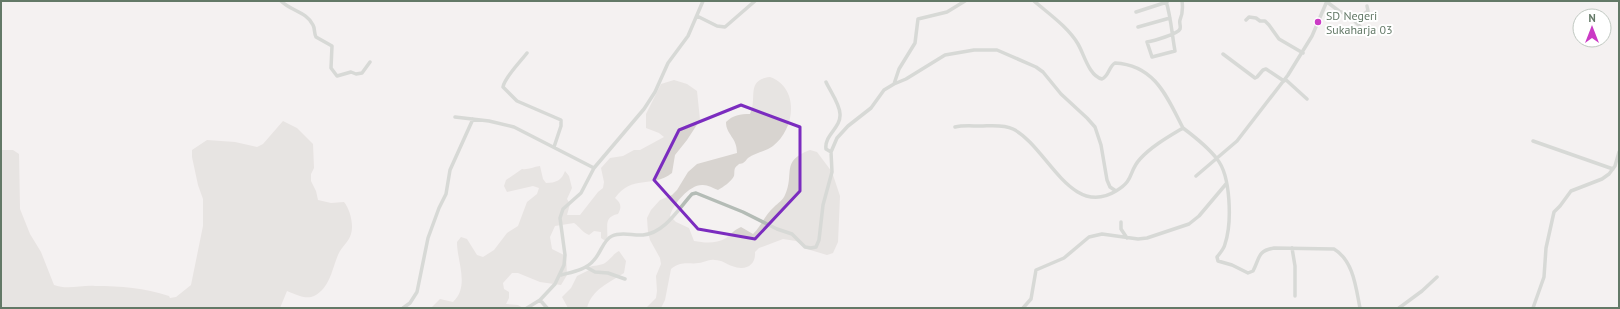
<svg xmlns="http://www.w3.org/2000/svg" width="1620" height="309" viewBox="0 0 1620 309" font-family="'PT Sans',sans-serif">
<style>
.green{fill:#d8d4d0}
.lines{fill:none;stroke-linecap:round;stroke-linejoin:round}
.minor{stroke:#b4bcb6;stroke-width:3.5}
.marked{fill:none;stroke:#7b2cbf;stroke-width:3;stroke-linejoin:round}
.poi-dot{fill:#cb3ac5;stroke:#fff;stroke-width:1.5}
.labels{text-anchor:middle;dominant-baseline:central;stroke-width:4;stroke-linejoin:round;paint-order:stroke}
.poi-label{font-size:12px;fill:#637967;stroke:#fff;text-anchor:start}
</style>
<rect width="100%" height="100%" fill="#f4f1f1"/>
<path class="green" d="M 770,77 C 779,80 786,87 789,96 C 795,114 787,135 773,146 C 767,151 755,153 748,158 C 746,160 745,162 743,163 C 742,164 739,163 738,165 C 733,168 735,172 734,176 C 731,182 723,187 718,190 C 713,188 708,185 703,185 C 690,184 673,204 670,216 L 676,222 L 689,228 L 694,241 C 705,243 716,244 726,238 C 733,233 732,231 741,227 L 753,234 C 761,226 765,215 774,207 C 778,203 783,200 785,195 C 795,174 780,161 810,150 L 817,152 L 832,172 L 840,196 L 838,242 L 833,253 L 827,255 L 807,249 L 796,241 L 783,239 L 759,248 L 755,252 C 756,266 745,271 732,266 C 726,264 722,260 715,260 C 710,259 708,261 703,262 C 691,266 683,259 671,269 L 665,300 L 661,308 L 646,308 L 656,298 L 657,291 L 656,276 L 661,264 L 660,258 L 650,240 L 648,232 L 647,218 L 651,210 L 660,200 L 672,195 L 677,190 L 688,172 L 697,164 L 737,153 C 737,137 726,135 726,122 C 733,115 740,114 750,114 C 758,98 745,80 770,77 Z
M 674,80 L 687,84 L 697,91 L 700,120 L 687,140 L 675,155 L 672,173 C 651,189 632,174 615,198 C 621,203 622,207 618,214 C 602,217 609,229 607,242 L 601,238 L 601,232 L 594,231 L 589,235 C 582,232 580,227 574,223 L 555,226 L 550,237 L 552,249 L 566,256 L 567,275 L 561,285 L 540,282 L 518,273 L 512,273 L 503,283 L 504,289 L 509,292 L 509,298 L 506,304 L 518,305 L 523,308 L 431,308 L 440,299 L 453,302 C 470,286 457,262 457,242 L 461,237 L 467,239 L 477,255 L 483,257 L 494,250 L 507,233 L 518,226 L 527,202 L 537,194 L 539,188 L 533,186 L 507,192 L 504,186 L 506,180 L 522,169 C 528,170 533,167 540,166 L 543,179 L 546,183 C 556,183 562,180 565,171 L 569,176 L 572,188 L 567,199 L 570,204 L 567,215 L 580,215 L 598,192 L 603,188 L 604,182 L 601,168 L 610,158 L 623,156 L 634,150 L 640,150 L 664,137 L 659,133 L 646,128 L 646,114 L 661,84 Z
M 283,121 L 297,128 L 313,144 L 314,168 L 311,174 L 311,181 L 316,191 L 318,200 L 331,203 L 344,202 C 350,209 354,225 351,234 C 349,242 341,247 338,255 C 332,269 330,288 314,296 C 306,300 295,294 287,291 L 280,308 L 1,308 L 1,150 L 13,150 L 19,154 L 20,209 L 30,234 L 41,252 L 54,285 C 67,290 82,285 95,286 C 121,286 144,288 169,296 L 170,298 L 176,297 L 191,285 L 203,226 L 203,199 L 198,185 L 192,157 L 192,150 L 207,140 L 235,142 L 257,147 L 263,144 Z
M 619,251 L 626,261 L 624,273 C 609,283 592,289 587,308 L 568,308 L 562,297 L 571,288 L 577,276 L 589,270 L 589,267 C 594,265 600,266 605,263 C 610,260 613,254 619,251 Z"/>
<g class="lines">
<path class="minor" d="M 281,1 C 291,11 307,12 313,25 C 315,28 314,34 316,37 L 332,46 L 331,68 L 337,76 L 351,72 L 356,74 L 362,73 L 370,62
M 1034,1 C 1049,14 1068,27 1078,44 C 1084,54 1089,76 1102,79 C 1109,76 1109,66 1115,63 C 1155,65 1167,97 1183,128
M 1166,1 C 1171,17 1172,35 1175,51 L 1152,57 L 1147,42 C 1153,41 1178,34 1180,29 C 1181,26 1179,23 1180,20 C 1183,13 1183,8 1182,1
M 1327,2 L 1339,11 L 1350,16 L 1368,35
M 1136,12 L 1167,2
M 697,16 L 717,26 L 725,27 L 755,1
M 1246,20 L 1249,17 L 1256,18 L 1260,21 L 1265,21 L 1269,25 L 1279,39 L 1303,53
M 1355,21 L 1368,11 L 1367,6
M 1138,27 L 1170,18
M 527,53 C 521,61 504,78 503,87 L 517,101 L 561,120 L 561,126 L 554,147
M 1223,54 L 1255,78 L 1257,77 L 1263,70 L 1266,69 L 1284,81
M 1285,79 L 1307,99
M 826,82 C 830,91 840,104 840,114 C 841,128 824,135 826,149 L 831,152
M 894,84 L 899,69 L 915,43 L 918,19 L 947,12 L 965,1
M 455,117 L 489,121 L 514,127 L 594,168
M 955,127 C 963,125 972,126 980,126 C 990,126 1003,124 1013,129 C 1047,146 1070,219 1116,191
M 1533,141 L 1613,169
M 1196,176 L 1237,141 L 1288,75 L 1312,36 L 1327,1
M 1121,222 L 1121,229 L 1127,238
M 1292,248 L 1295,266 L 1295,296
M 586,267 L 595,272 L 608,273 L 625,279
M 561,275 C 572,272 586,270 594,260 C 601,253 603,240 612,236 C 622,231 633,236 643,235 C 665,233 679,208 692,194 L 696,193 L 743,212 L 777,229 L 792,234 L 805,247 L 811,248 L 816,247 L 819,240 L 823,205 L 832,172 L 831,152 L 837,138 L 848,126 L 871,108 L 884,90 L 894,84 L 906,79 L 945,55 L 974,50 L 997,50 L 1036,67 L 1043,72 L 1061,94 L 1087,118 L 1095,127 L 1101,145 L 1107,180 L 1110,187 L 1116,191 C 1135,180 1128,172 1140,159 C 1152,146 1168,137 1183,128 C 1195,137 1208,147 1217,159 C 1231,176 1232,223 1225,244 C 1224,249 1220,253 1217,257 L 1218,261 L 1232,265 L 1248,273 L 1253,271 C 1260,258 1257,251 1274,248 L 1334,249 C 1354,261 1356,289 1360,308
M 540,300 L 547,308
M 403,308 L 410,303 L 417,292 L 428,238 L 439,208 L 446,194 L 450,170 L 473,119
M 527,308 L 540,300 L 555,284 L 564,265 L 565,255 L 560,218 L 563,209 L 581,193 L 594,168 L 644,109 L 655,92 L 668,63 L 688,36 L 703,1
M 1023,308 L 1031,299 L 1036,270 L 1064,258 L 1089,237 L 1102,234 L 1138,239 L 1147,238 L 1189,224 L 1199,216 L 1226,184
M 1399,308 L 1422,291 L 1437,277
M 1533,308 L 1544,277 L 1546,248 L 1554,212 L 1560,206 L 1571,191 L 1602,179 L 1609,174 L 1615,166 L 1619,152"/>
</g>
<path d="M0 0H1620V309H0ZM 741,105 L 800,127 L 800,191 L 755,239 L 698,229 L 654,180 L 679,130 Z" fill="#f4f1f1" fill-opacity=".55" fill-rule="evenodd"/>
<path class="marked" d="M 741,105 L 800,127 L 800,191 L 755,239 L 698,229 L 654,180 L 679,130 Z"/>
<circle class="poi-dot" cx="1318" cy="22" r="4"/>
<g class="labels">
<g class="poi-label">
<text x="1326" y="15">SD Negeri<tspan x="1326" dy="14">Sukaharja 03</tspan></text>
</g>
</g>
<rect width="1620" height="309" fill="none" stroke="#637967" stroke-width="4"/>
<g transform="translate(1592 28)"><circle r="19" fill="#ffffff" stroke="#c1c9c2"/>
<path d="M0-3L7 15L0 10L-7 15Z" fill="#cb3ac5"/>
<text y="-6" font-size="11" font-weight="bold" text-anchor="middle" fill="#637967">N</text>
</g>
</svg>
